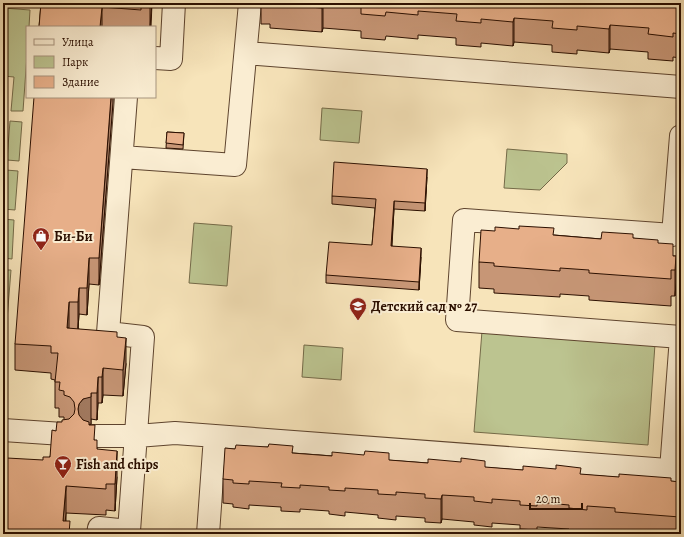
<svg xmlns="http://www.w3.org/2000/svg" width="684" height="537" viewBox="0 0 684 537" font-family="Alegreya,serif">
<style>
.green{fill:#bcc490;stroke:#746a48}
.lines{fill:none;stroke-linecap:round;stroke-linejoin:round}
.minor-casing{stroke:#5e442e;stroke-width:24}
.minor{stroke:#faedd2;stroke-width:22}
.wall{fill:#c79676;stroke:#2b0f00}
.shaded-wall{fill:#a27a60;stroke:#2b0f00}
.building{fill:#e7af89;stroke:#2b0f00}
.labels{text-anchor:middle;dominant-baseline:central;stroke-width:4;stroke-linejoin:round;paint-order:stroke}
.poi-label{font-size:14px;font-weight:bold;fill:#2b0f00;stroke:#faedd2;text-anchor:start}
</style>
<rect width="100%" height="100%" fill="#f7e4ba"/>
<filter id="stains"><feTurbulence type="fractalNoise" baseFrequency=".005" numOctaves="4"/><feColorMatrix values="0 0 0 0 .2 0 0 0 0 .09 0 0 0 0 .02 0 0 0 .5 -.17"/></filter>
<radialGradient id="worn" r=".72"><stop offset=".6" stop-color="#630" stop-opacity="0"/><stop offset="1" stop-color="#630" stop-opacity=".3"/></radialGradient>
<path class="green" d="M 3,8 L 30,10 L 29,27 L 27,27 L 27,55 L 23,111 L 11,111 L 14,77 L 3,76 Z
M 322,108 L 362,111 L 359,143 L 320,140 Z
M 10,121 L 22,122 L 19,161 L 7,160 Z
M 507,149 L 567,154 L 567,163 L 540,190 L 504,188 Z
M 6,170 L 18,171 L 15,210 L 3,209 Z
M 3,219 L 14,220 L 12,259 L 3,258 Z
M 194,223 L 232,226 L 227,286 L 189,283 Z
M 3,270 L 11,270 L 3,370 Z
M 482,331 L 655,344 L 648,445 L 474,432 Z
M 304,345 L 343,348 L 341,380 L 302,377 Z"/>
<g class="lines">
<g class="minor-casing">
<path id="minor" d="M 246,53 L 681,87
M 155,58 L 171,59 L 174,3
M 681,136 L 673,235 L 464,220 L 457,320 L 681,337
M 122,157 L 235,165 L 250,3
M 3,430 L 63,434
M 90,436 L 137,436 L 175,433 L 681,471
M 671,470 L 681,337
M 98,534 L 99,528 L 129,531 L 143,337 L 108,333 L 126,97
M 208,534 L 215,436"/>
</g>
<use href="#minor" class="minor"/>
</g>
<path class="wall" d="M 41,3 L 152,3 L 151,27 L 39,27 Z
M 261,3 L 681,3 L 681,58 L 673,57 L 673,61 L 648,59 L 648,52 L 610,49 L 609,53 L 577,50 L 577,54 L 552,52 L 552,45 L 514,42 L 513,46 L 481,43 L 481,47 L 456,45 L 456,38 L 418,35 L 418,39 L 386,36 L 385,40 L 361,38 L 361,31 L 323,28 L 322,32 L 270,28 L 270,24 L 261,24 Z
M 113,97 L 99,285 L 89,284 L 87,315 L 79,314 L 78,329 L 117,337 L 126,364 L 123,396 L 103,395 L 102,403 L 98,403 L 97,420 L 91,419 L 91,424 L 89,424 L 97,449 L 117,477 L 115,511 L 106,510 L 106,515 L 66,513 L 66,521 L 70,534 L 43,460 L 50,457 L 56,431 L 64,420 L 64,417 L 59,417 L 59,408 L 55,408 L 55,380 L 51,379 L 51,373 L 15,370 L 15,344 Z
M 167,132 L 184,133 L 183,149 L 166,148 Z
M 427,177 L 425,211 L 394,209 L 392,246 L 421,257 L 419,290 L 326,283 L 326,275 L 372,245 L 375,208 L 332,204 L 332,196 Z
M 554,235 L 601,239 L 633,238 L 658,243 L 673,256 L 676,256 L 676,283 L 675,296 L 671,296 L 671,306 L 589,300 L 589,296 L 560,294 L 560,297 L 494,293 L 494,289 L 479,288 L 479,262 Z
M 268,447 L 293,453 L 681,482 L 681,534 L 615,534 L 615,532 L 587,530 L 587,534 L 569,533 L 569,529 L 537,527 L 537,530 L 520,529 L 520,525 L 492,523 L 492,527 L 474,525 L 474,522 L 442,519 L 441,523 L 425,522 L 425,518 L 396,516 L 396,520 L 378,518 L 378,515 L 345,512 L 345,516 L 329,514 L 329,511 L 300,509 L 300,512 L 281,511 L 281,507 L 249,505 L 249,509 L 233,507 L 233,504 L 223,503 L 223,479 L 235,449 Z"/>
<path class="shaded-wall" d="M 150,3 L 152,3 L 150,27 Z
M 323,4 L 323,28 L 322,32 L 322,8 Z
M 102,7 L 102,27 L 100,27 Z
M 514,18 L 514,42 L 513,46 L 513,22 Z
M 610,25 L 610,49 L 609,53 L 609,29 Z
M 111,97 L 113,97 L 113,103 L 99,285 L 99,258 Z
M 427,169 L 427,177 L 425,211 L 425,203 Z
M 394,201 L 394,209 L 391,254 L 391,246 Z
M 421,248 L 421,257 L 419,290 L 419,282 Z
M 676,256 L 676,283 L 675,296 L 675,270 Z
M 89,258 L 89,284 L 87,315 L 87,288 Z
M 79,288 L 79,314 L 78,329 L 78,302 Z
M 69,302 L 69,328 L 67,328 Z
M 126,338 L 126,364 L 123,396 L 123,370 Z
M 103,368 L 103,395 L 102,403 L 102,377 Z
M 98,377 L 98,403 L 97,420 L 97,393 Z
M 91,393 L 91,424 L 79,430 L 78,409 L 79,404 L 83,399 Z
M 117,451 L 117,477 L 115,511 L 115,484 Z
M 66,486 L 66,513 L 64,534 L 63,521 Z
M 442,495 L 442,519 L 441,523 L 441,499 Z"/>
<path class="building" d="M 41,3 L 150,3 L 150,6 L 141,5 L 141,10 L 102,7 L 100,27 L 39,27 Z
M 270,3 L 681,3 L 681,34 L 673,33 L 673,37 L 648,34 L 649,28 L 610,25 L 609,29 L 577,26 L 577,30 L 552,28 L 553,21 L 514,18 L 513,22 L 481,19 L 481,23 L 456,21 L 457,14 L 418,11 L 418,15 L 386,12 L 385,16 L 361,14 L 361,7 L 323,4 L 322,8 L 270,4 Z
M 34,97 L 111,97 L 99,258 L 89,258 L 87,288 L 79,288 L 78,302 L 69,302 L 67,328 L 117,332 L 117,337 L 126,338 L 123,370 L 103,368 L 102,377 L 98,377 L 97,393 L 91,393 L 91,397 L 83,399 L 79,404 L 78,409 L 79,415 L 83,420 L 89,422 L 89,425 L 95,425 L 94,440 L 97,440 L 97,449 L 117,451 L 115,484 L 106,484 L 106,489 L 66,486 L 63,521 L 70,521 L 69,534 L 3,534 L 3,512 L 7,458 L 43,460 L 43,457 L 50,457 L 52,430 L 56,431 L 57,422 L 62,422 L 62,420 L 69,419 L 74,414 L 75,409 L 74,402 L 70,397 L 64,395 L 64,391 L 59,390 L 60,382 L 55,382 L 58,353 L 51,353 L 51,346 L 15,344 Z
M 167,132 L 184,133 L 183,145 L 166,143 Z
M 334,162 L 427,169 L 425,203 L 394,201 L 391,246 L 421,248 L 419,282 L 326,275 L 329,242 L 372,245 L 376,199 L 332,196 Z
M 519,226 L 554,228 L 553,235 L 601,239 L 602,232 L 633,234 L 633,238 L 658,240 L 658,243 L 673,244 L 673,256 L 676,256 L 675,270 L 671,270 L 671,279 L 589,273 L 589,270 L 560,268 L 560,271 L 494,266 L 494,263 L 479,262 L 481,230 L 495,231 L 495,227 L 519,229 Z
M 269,444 L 293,446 L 292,453 L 332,456 L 332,452 L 364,455 L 365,451 L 389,453 L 389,460 L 428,463 L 428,459 L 461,462 L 461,458 L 485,461 L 485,467 L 523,470 L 523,466 L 556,469 L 556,465 L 581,468 L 580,474 L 619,477 L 619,474 L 671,478 L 671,481 L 681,482 L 681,534 L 679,534 L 680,517 L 615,512 L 615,508 L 587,506 L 587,510 L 569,508 L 569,505 L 537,502 L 537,506 L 520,505 L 520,501 L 492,499 L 492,503 L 474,501 L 474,497 L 442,495 L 441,499 L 425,498 L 425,494 L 396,492 L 396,495 L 378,494 L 378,490 L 345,488 L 345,491 L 329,490 L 329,487 L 300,485 L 300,488 L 281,487 L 282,483 L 249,481 L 249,484 L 233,483 L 233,480 L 223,479 L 225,448 L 235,449 L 236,445 L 268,447 Z"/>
<defs>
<g id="shop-pin" transform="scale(0.9)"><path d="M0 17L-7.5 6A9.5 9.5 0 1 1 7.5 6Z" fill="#8f2418" stroke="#faedd2"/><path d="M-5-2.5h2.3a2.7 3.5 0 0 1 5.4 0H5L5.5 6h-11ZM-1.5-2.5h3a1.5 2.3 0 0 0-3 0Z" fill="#fff"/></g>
<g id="school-pin" transform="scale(0.9)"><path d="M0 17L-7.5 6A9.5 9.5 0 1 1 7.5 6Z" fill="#8f2418" stroke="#faedd2"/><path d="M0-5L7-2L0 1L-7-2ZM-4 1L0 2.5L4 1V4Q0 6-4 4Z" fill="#fff"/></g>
<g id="bar-pin" transform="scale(0.9)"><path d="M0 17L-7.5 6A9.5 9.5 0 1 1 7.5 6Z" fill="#8f2418" stroke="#faedd2"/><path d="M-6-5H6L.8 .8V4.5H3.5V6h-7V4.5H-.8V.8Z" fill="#fff"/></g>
</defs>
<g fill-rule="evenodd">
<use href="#shop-pin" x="41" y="236"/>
<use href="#school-pin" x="358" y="306"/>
<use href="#bar-pin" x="63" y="464"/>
</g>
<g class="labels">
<g class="poi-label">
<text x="54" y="236">Би-Би</text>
<text x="371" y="306">Детский сад № 27</text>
<text x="76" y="464">Fish and chips</text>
</g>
</g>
<rect width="684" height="537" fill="none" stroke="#f7e4ba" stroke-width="16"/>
<rect x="4" y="4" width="676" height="529" fill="none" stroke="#2b0f00" stroke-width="2"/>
<rect x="8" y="8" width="668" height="521" fill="none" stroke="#2b0f00"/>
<rect x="26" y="26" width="130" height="72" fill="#faedd2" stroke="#a7947e"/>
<rect x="34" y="39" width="20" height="6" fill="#faedd2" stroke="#a7947e"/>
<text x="62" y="46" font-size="12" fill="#2b0f00">Улица</text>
<rect x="34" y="56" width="20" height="12" fill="#bcc490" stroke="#a7947e"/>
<text x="62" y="66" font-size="12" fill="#2b0f00">Парк</text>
<rect x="34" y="76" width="20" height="12" fill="#e7af89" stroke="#a7947e"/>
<text x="62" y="86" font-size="12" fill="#2b0f00">Здание</text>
<path d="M530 503v6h52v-6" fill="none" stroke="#2b0f00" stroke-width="2"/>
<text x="536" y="503" font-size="12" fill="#2b0f00" stroke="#faedd2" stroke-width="3" paint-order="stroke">20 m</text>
<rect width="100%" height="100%" filter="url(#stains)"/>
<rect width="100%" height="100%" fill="url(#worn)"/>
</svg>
